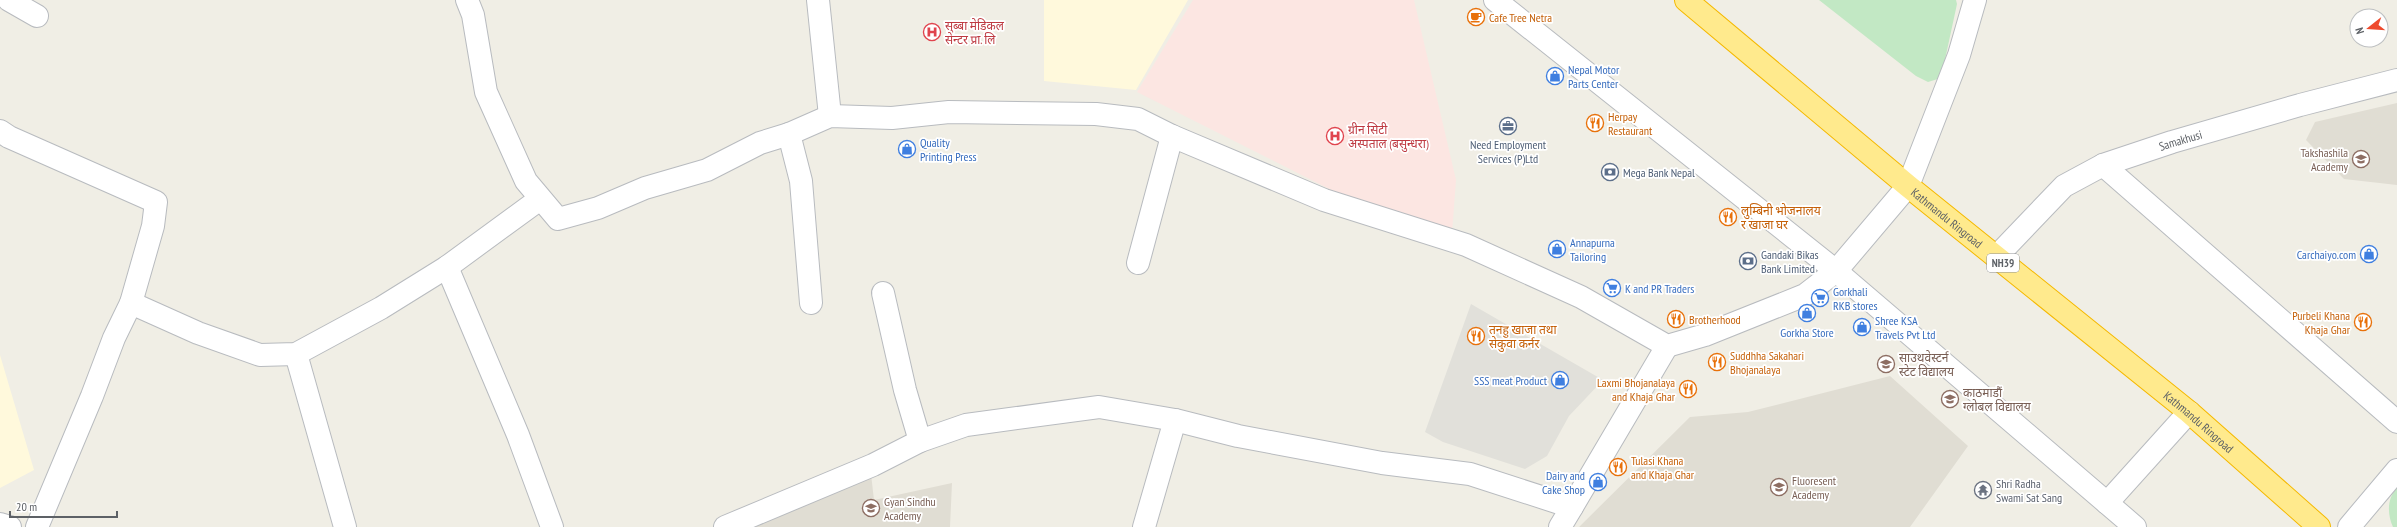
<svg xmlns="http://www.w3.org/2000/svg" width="2397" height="527" viewBox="0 0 2397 527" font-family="'PT Sans Narrow','Noto Sans Devanagari',sans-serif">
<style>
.commercial{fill:#fff9dc}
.industrial{fill:#e1e0da}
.education{fill:#e0ddd3}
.medical{fill:#fce6e2}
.green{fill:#c2e8c4}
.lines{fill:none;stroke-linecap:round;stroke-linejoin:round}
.minor-casing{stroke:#b8bbbf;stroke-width:24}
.highway-casing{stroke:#f5b900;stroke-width:24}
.minor{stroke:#fff;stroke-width:22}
.highway{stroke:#ffea8d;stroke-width:22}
.labels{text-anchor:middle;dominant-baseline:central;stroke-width:3.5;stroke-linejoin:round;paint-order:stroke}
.shield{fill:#fff;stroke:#8e9094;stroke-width:1}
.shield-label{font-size:11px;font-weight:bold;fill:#5d6166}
.food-label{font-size:12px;fill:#c56008;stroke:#fff;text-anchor:start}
.health-label{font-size:12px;fill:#be3a42;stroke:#fff;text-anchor:start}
.shop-label{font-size:12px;fill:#366cbe;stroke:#fff;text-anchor:start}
.street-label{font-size:12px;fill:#5d6166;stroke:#fff}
.service-label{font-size:12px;fill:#4e5e75;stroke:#fff;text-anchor:start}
.education-label{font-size:12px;fill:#785e54;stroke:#fff;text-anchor:start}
.worship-label{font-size:12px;fill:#5b616d;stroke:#fff;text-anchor:start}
</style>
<rect width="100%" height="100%" fill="#f0eee5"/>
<path class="commercial" d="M 1044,0 L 1188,0 L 1136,90 L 1044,81 Z
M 0,355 L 34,470 L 0,488 Z"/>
<path class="industrial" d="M 1471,304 L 1603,380 L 1569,416 L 1547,456 L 1525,469 L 1443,442 L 1425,432 Z"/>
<path class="education" d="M 2397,103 L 2397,185 L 2344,179 L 2306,140 L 2315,122 Z
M 1890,376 L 1968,446 L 1910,527 L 1579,527 L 1690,417 L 1748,412 Z
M 871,474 L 874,500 L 952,483 L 950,527 L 756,527 L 773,516 Z"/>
<path class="medical" d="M 1193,0 L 1414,0 L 1456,180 L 1452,233 L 1357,203 L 1137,92 Z"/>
<path class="green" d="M 1819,0 L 1956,0 L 1957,4 L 1941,78 L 1928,82 L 1916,76 Z
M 2397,488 L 2397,527 L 2393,527 C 2387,514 2387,498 2397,488 Z"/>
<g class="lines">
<g class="minor-casing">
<g id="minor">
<path d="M 9,0 L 37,16"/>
<path d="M 467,0 L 473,15 L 486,92 L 526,181 L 558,219 L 598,208 L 645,188 L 707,170 L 760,143 L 789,134 L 830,116 L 892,118 L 949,112 L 1096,114 L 1138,119 L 1172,136 L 1324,200 L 1466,245 L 1581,297 L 1667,346 L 1705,335 L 1805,295 L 1836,271 L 1908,186 L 1959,55 L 1975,0"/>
<path d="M 818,0 L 830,116"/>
<path d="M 1495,0 L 1836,271 L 2135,527"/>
<path d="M 0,131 L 9,137 L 156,202 L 153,226 L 131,303"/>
<path d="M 789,134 L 801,181 L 811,303"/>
<path d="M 2103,165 L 2397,422"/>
<path id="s1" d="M 1996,257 L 2064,186 L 2103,165 L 2172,142 L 2300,105 L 2397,80"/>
<path d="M 1138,263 L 1172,136"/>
<path d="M 447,267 L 518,435 L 552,527"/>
<path d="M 883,293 L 905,390 L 920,441"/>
<path d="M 296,354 L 345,527"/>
<path d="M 2107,503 L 2189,412"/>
<path d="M 0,524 L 10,527"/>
<path d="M 37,527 L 92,396 L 114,338 L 131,303 L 198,333 L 260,355 L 296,354 L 381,308 L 447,267 L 540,199"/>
<path d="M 725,527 L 873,465 L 920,441 L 966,425 L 1099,407 L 1175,420 L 1238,436 L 1382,463 L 1470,474 L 1572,507 L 1667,346"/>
<path d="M 1144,527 L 1175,420"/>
<path d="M 1560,527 L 1572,507"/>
<path d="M 2349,527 L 2397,470"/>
</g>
</g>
<g class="highway-casing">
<g id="highway">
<path id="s2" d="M 1686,0 L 1908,186 L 2189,412 L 2319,527"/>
</g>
</g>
<use href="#minor" class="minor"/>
<use href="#highway" class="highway"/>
</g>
<defs>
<g id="cafe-ring" transform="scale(0.9)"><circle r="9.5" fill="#fff" stroke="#e8710a" stroke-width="1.5"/><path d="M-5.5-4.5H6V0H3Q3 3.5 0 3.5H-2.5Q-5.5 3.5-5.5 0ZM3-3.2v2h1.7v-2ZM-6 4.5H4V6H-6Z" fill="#e8710a"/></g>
<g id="hospital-ring" transform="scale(0.9)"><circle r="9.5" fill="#fff" stroke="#e0444e" stroke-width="1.5"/><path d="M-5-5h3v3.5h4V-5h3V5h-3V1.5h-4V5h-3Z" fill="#e0444e"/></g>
<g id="shop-ring" transform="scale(0.9)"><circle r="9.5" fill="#fff" stroke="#3f7fe0" stroke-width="1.5"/><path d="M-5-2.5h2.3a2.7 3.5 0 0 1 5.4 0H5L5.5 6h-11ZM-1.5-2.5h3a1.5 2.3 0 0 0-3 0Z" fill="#3f7fe0"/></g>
<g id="restaurant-ring" transform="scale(0.9)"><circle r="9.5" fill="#fff" stroke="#e8710a" stroke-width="1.5"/><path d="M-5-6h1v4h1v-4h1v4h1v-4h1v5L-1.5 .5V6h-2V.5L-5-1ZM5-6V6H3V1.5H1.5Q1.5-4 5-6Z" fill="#e8710a"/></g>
<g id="office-ring" transform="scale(0.9)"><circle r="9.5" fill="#fff" stroke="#5c6f8a" stroke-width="1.5"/><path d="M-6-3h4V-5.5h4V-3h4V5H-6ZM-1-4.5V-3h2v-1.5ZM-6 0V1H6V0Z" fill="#5c6f8a"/></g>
<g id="university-ring" transform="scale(0.9)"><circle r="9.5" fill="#fff" stroke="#8d6e63" stroke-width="1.5"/><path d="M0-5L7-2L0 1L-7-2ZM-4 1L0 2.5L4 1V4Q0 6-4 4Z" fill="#8d6e63"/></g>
<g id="bank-ring" transform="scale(0.9)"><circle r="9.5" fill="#fff" stroke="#5c6f8a" stroke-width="1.5"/><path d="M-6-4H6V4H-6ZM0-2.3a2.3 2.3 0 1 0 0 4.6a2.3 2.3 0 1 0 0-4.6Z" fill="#5c6f8a"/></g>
<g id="supermarket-ring" transform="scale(0.9)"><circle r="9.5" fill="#fff" stroke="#3f7fe0" stroke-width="1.5"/><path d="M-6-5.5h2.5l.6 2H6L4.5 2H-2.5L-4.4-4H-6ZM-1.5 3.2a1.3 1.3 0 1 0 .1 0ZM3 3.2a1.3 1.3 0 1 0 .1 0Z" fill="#3f7fe0"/></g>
<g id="school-ring" transform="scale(0.9)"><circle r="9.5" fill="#fff" stroke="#8d6e63" stroke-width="1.5"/><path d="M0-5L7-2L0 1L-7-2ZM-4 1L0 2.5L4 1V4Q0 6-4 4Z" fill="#8d6e63"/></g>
<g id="temple-ring" transform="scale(0.9)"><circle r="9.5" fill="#fff" stroke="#6b7280" stroke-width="1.5"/><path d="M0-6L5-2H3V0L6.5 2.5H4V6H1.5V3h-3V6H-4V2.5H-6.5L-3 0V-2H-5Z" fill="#6b7280"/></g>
</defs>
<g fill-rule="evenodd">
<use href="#cafe-ring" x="1476" y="17"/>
<use href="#hospital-ring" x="932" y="32"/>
<use href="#shop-ring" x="1555" y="76"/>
<use href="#restaurant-ring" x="1595" y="123"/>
<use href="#office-ring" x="1508" y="126"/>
<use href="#hospital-ring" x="1335" y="136"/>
<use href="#shop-ring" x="907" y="149"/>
<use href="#university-ring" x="2361" y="159"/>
<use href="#bank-ring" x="1610" y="172"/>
<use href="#restaurant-ring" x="1728" y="217"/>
<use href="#shop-ring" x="1557" y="249"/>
<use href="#shop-ring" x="2369" y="254"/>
<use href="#bank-ring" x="1748" y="261"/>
<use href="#supermarket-ring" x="1612" y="288"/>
<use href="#supermarket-ring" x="1820" y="298"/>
<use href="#shop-ring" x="1807" y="313"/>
<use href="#restaurant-ring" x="1676" y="319"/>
<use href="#restaurant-ring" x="2363" y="322"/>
<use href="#shop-ring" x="1862" y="327"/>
<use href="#restaurant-ring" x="1476" y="336"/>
<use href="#restaurant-ring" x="1717" y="362"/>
<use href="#school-ring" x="1886" y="364"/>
<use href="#shop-ring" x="1560" y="380"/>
<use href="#restaurant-ring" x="1688" y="389"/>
<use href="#school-ring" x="1950" y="399"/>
<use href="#restaurant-ring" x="1618" y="467"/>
<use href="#shop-ring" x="1598" y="482"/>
<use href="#school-ring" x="1779" y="487"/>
<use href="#temple-ring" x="1983" y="490"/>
<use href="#school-ring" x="871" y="508"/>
</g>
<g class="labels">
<rect class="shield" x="1987" y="254" width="32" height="18" rx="3"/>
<g class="shield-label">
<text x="2003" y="263">NH39</text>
</g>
<g class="food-label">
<text x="1489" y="17">Cafe Tree Netra</text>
<text x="1608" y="116">Herpay<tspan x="1608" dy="14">Restaurant</tspan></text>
<text x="1741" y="210">लुम्बिनी भोजनालय<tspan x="1741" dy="14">र खाजा घर</tspan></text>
<text x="2350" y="315" text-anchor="end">Purbeli Khana<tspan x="2350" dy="14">Khaja Ghar</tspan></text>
<text x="1689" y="319">Brotherhood</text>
<text x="1489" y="329">तनहु खाजा तथा<tspan x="1489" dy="14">सेकुवा कर्नर</tspan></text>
<text x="1730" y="355">Suddhha Sakahari<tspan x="1730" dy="14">Bhojanalaya</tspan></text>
<text x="1675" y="382" text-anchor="end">Laxmi Bhojanalaya<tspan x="1675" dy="14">and Khaja Ghar</tspan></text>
<text x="1631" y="460">Tulasi Khana<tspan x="1631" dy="14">and Khaja Ghar</tspan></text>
</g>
<g class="health-label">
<text x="945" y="25">सुब्बा मेडिकल<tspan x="945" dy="14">सेन्टर प्रा. लि</tspan></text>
<text x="1348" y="129">ग्रीन सिटी<tspan x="1348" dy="14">अस्पताल (बसुन्धरा)</tspan></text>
</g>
<g class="shop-label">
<text x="1568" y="69">Nepal Motor<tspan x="1568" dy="14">Parts Center</tspan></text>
<text x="920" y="142">Quality<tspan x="920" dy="14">Printing Press</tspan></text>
<text x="1570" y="242">Annapurna<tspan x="1570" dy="14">Tailoring</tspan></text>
<text x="2356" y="254" text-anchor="end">Carchaiyo.com</text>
<text x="1625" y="288">K and PR Traders</text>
<text x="1833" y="291">Gorkhali<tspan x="1833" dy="14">RKB stores</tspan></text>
<text x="1875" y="320">Shree KSA<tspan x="1875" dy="14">Travels Pvt Ltd</tspan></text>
<text x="1807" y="332" text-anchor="middle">Gorkha Store</text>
<text x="1547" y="380" text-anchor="end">SSS meat Product</text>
<text x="1585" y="475" text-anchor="end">Dairy and<tspan x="1585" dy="14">Cake Shop</tspan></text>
</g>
<g class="street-label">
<text stroke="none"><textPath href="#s1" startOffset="224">Samakhusi</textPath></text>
<text stroke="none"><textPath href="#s2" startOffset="340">Kathmandu Ringroad</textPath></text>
<text stroke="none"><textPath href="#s2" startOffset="664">Kathmandu Ringroad</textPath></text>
</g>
<g class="service-label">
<text x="1508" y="144" text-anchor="middle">Need Employment<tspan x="1508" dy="14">Services (P)Ltd</tspan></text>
<text x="1623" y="172">Mega Bank Nepal</text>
<text x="1761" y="254">Gandaki Bikas<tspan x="1761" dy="14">Bank Limited</tspan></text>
</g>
<g class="education-label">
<text x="2348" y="152" text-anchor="end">Takshashila<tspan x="2348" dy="14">Academy</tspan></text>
<text x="1899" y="357">साउथवेस्टर्न<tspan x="1899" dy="14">स्टेट विद्यालय</tspan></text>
<text x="1963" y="392">काठमाडौं<tspan x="1963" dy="14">ग्लोबल विद्यालय</tspan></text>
<text x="1792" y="480">Fluoresent<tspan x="1792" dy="14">Academy</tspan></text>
<text x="884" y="501">Gyan Sindhu<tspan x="884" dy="14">Academy</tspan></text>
</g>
<g class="worship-label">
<text x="1996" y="483">Shri Radha<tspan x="1996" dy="14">Swami Sat Sang</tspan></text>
</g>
</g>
<g transform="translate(2369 28) rotate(253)"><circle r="19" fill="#ffffff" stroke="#bec0c2"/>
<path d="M0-3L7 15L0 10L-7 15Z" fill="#ee4a2d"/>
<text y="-6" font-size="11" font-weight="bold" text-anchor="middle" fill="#5d6166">N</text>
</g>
<path d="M10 511v6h107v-6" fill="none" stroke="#5d6166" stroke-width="2"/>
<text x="16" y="511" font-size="12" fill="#5d6166" stroke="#ffffff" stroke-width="3" paint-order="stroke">20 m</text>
</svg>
